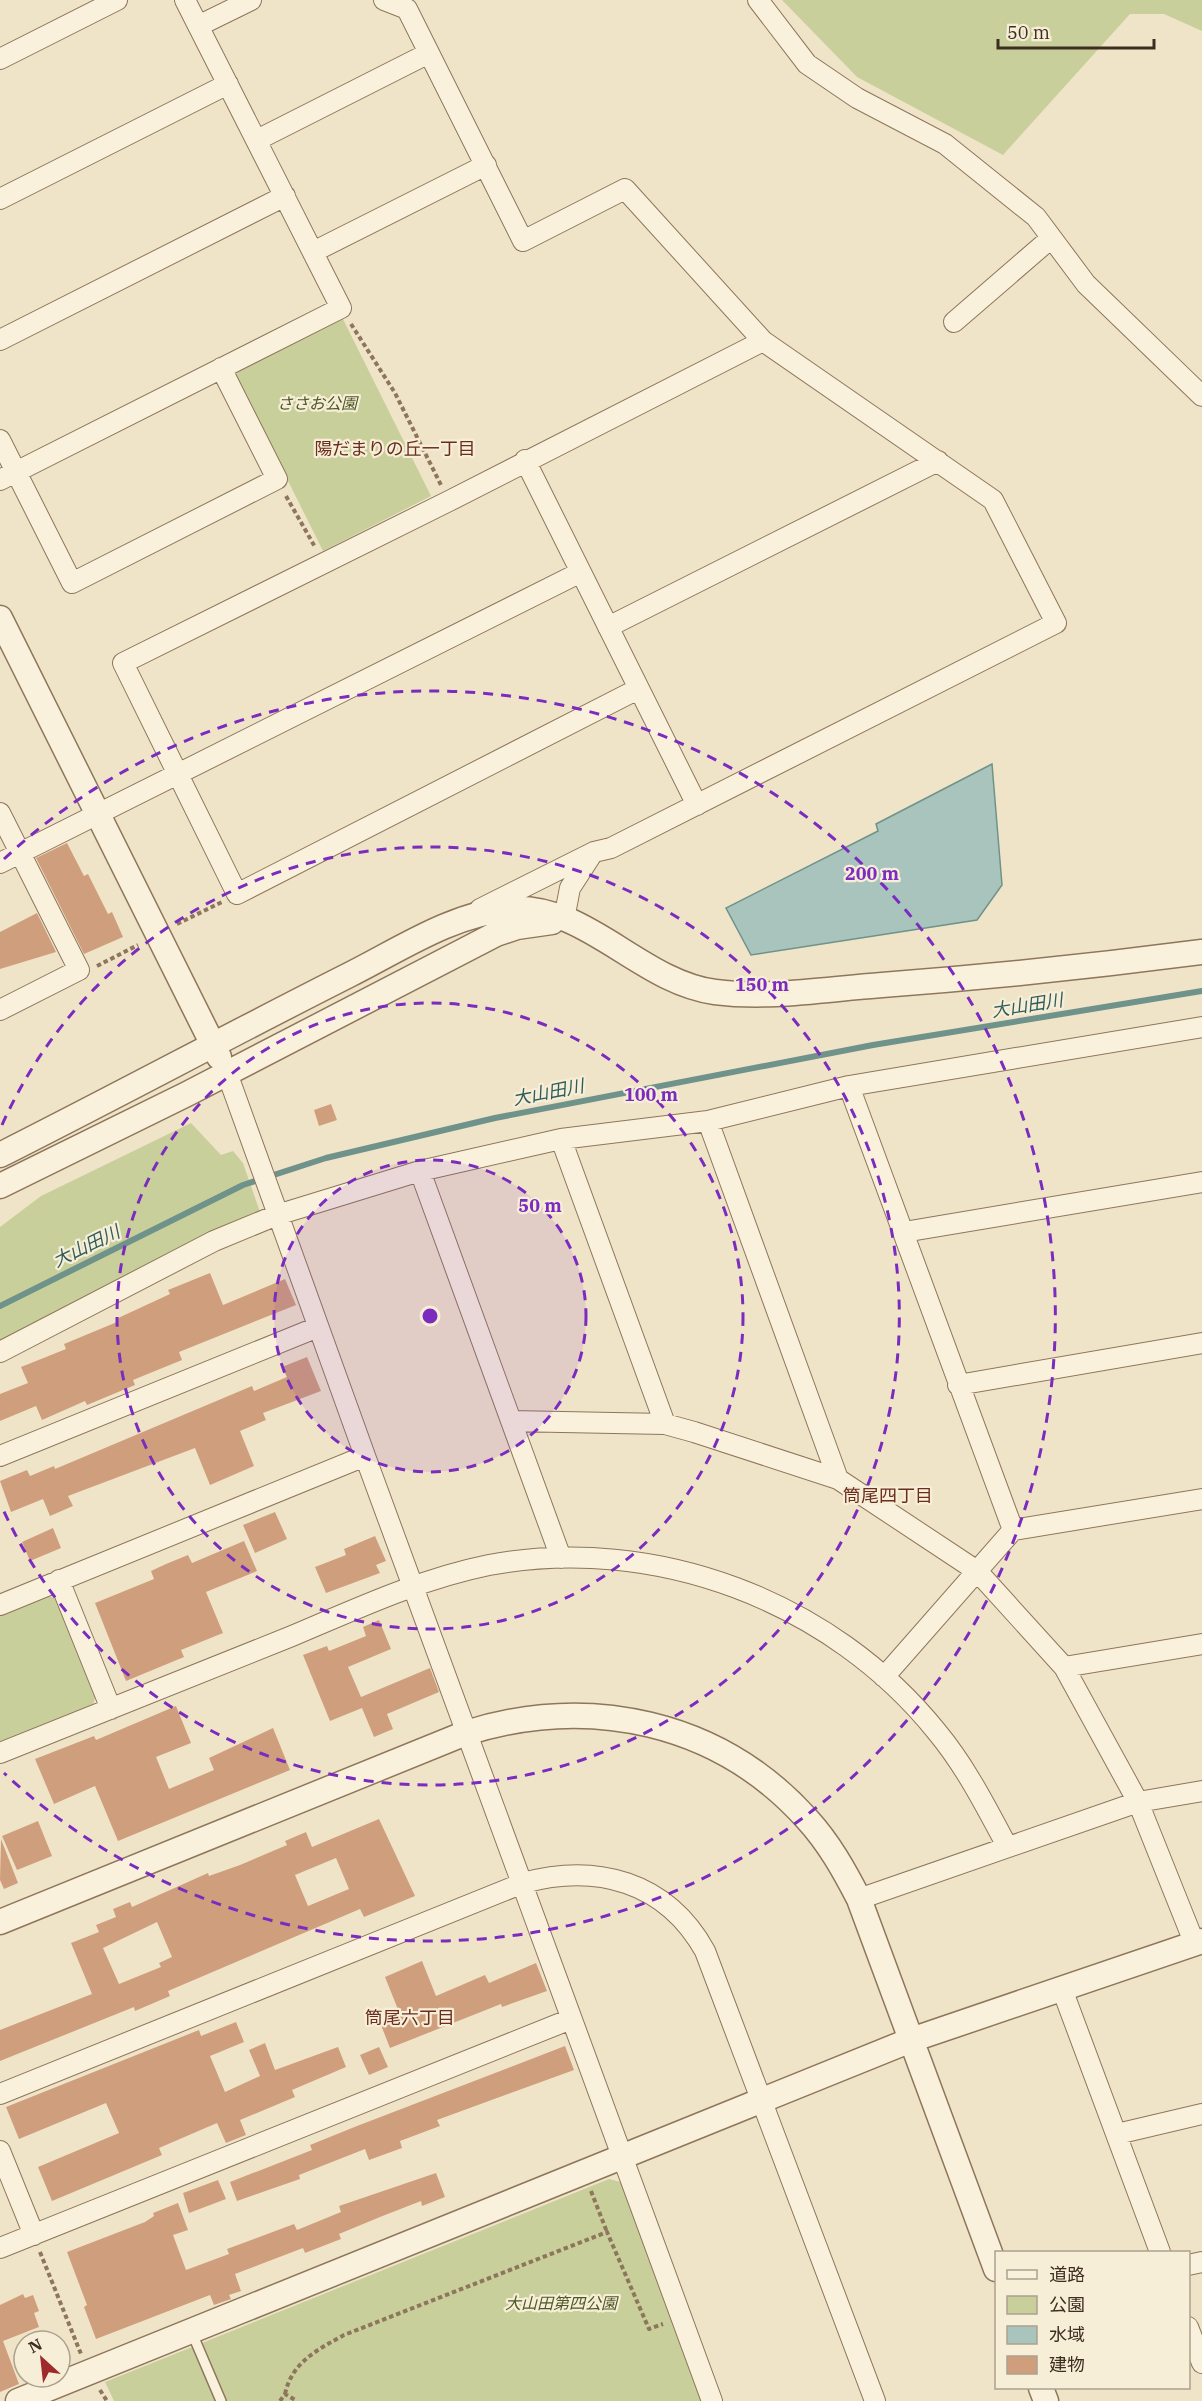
<svg xmlns="http://www.w3.org/2000/svg" width="1202" height="2401" viewBox="0 0 1202 2401" font-family="'IBM Plex Serif','Noto Sans JP',serif">
<style>
.green{fill:#c9cf9b}
.water{fill:#a9c4bc;stroke:#6f938a;stroke-width:1.5}
.lines{fill:none;stroke-linecap:round;stroke-linejoin:round}
.stream{stroke:#6f938a;stroke-width:6}
.building{fill:#cf9f7d;fill-rule:evenodd}
.service-casing{stroke:#8d765c;stroke-width:12}
.minor-casing{stroke:#8d765c;stroke-width:22}
.tertiary-casing{stroke:#8d765c;stroke-width:27}
.path{stroke:#8d765c;stroke-width:4;stroke-dasharray:4.5 3;stroke-linecap:butt}
.service{stroke:#faf1dc;stroke-width:9}
.minor{stroke:#faf1dc;stroke-width:20}
.tertiary{stroke:#faf1dc;stroke-width:24}
.ring{fill:none;stroke:#7b2cbf;stroke-width:3;stroke-dasharray:10 8}
.labels{text-anchor:middle;dominant-baseline:central;stroke-width:4.5;stroke-linejoin:round;paint-order:stroke}
.park-label{font-size:16px;font-style:italic;fill:#4d5a26;stroke:#f7eed8}
.neighbourhood-label{font-size:18px;fill:#6b2e1e;stroke:#f7eed8}
.water-label{font-size:18px;font-style:italic;fill:#2f5d5a;stroke:#f7eed8}
.centre{fill:#7b2cbf;stroke:#f7eed8;stroke-width:3}
.ring-label{font-size:18px;text-anchor:middle;font-weight:bold;fill:#7b2cbf;stroke:#f7eed8;stroke-width:4.5;stroke-linejoin:round;paint-order:stroke}
</style>
<rect width="100%" height="100%" fill="#f0e4c8"/>
<path class="green" d="M 782,0 L 1202,0 L 1202,31 L 1164,14 L 1130,14 L 1003,155 L 857,77 Z
M 342,317 L 431,496 L 323,551 L 236,377 L 237,369 Z
M 191,1123 L 221,1155 L 233,1151 L 243,1163 L 260,1212 L 175,1249 L 0,1342 L 0,1227 L 41,1196 Z
M 48,1596 L 57,1599 L 96,1694 L 93,1705 L 0,1742 L 0,1616 Z
M 609,2179 L 621,2182 L 703,2401 L 114,2401 L 105,2382 Z"/>
<path class="water" d="M 992,764 L 1002,885 L 977,920 L 751,955 L 726,908 L 878,831 L 876,824 Z"/>
<g class="lines">
<path class="stream" d="M 0,1306 L 243,1185 L 326,1158 L 495,1118 L 873,1045 L 1202,991"/>
</g>
<path class="building" d="M 67,843 L 84,876 L 88,874 L 108,914 L 112,912 L 123,937 L 84,954 L 36,858 Z
M 37,913 L 56,952 L 0,969 L 0,932 Z
M 331,1104 L 337,1120 L 319,1126 L 314,1110 Z
M 210,1273 L 223,1305 L 285,1279 L 296,1305 L 179,1352 L 182,1360 L 133,1380 L 135,1385 L 87,1405 L 85,1401 L 42,1420 L 36,1406 L 0,1421 L 0,1394 L 28,1383 L 21,1367 L 66,1349 L 64,1344 L 117,1322 L 116,1319 L 170,1294 L 168,1290 Z
M 307,1357 L 321,1391 L 263,1413 L 266,1420 L 240,1431 L 254,1466 L 210,1485 L 195,1448 L 68,1496 L 73,1506 L 50,1516 L 43,1499 L 11,1512 L 0,1481 L 27,1470 L 30,1476 L 54,1466 L 55,1469 L 252,1386 L 254,1391 L 287,1377 L 282,1367 Z
M 275,1512 L 287,1539 L 255,1553 L 243,1525 Z
M 53,1528 L 61,1548 L 30,1561 L 22,1542 Z
M 375,1536 L 386,1561 L 376,1565 L 380,1573 L 326,1593 L 315,1567 L 346,1555 L 344,1549 Z
M 244,1541 L 257,1571 L 206,1592 L 223,1633 L 181,1650 L 184,1657 L 126,1681 L 95,1603 L 154,1579 L 151,1571 L 166,1564 L 188,1555 L 192,1563 Z
M 379,1620 L 391,1649 L 348,1667 L 361,1697 L 430,1668 L 439,1692 L 387,1714 L 393,1729 L 374,1737 L 362,1708 L 330,1721 L 303,1655 L 327,1646 L 329,1651 L 366,1636 L 363,1627 Z
M 176,1706 L 191,1743 L 156,1757 L 169,1789 L 214,1770 L 209,1758 L 273,1728 L 290,1770 L 118,1841 L 95,1786 L 54,1804 L 35,1759 L 94,1736 L 96,1740 Z
M 379,1819 L 415,1896 L 364,1917 L 360,1909 L 168,1991 L 170,1996 L 135,2011 L 134,2007 L 0,2061 L 0,2030 L 92,1994 L 71,1943 L 99,1932 L 96,1925 L 116,1917 L 113,1909 L 130,1902 L 132,1907 L 208,1873 L 209,1876 L 240,1865 L 287,1845 L 285,1841 L 306,1832 L 312,1847 ZM 336,1858 L 349,1889 L 308,1906 L 295,1875 ZM 157,1922 L 172,1957 L 159,1963 L 161,1967 L 119,1984 L 103,1948 Z
M 38,1821 L 52,1856 L 17,1870 L 2,1836 Z
M 1,1839 L 18,1883 L 4,1889 L 0,1880 Z
M 422,1961 L 436,1996 L 485,1975 L 489,1983 L 536,1963 L 547,1991 L 502,2007 L 501,2004 L 390,2048 L 379,2020 L 399,2012 L 385,1977 Z
M 236,2022 L 244,2042 L 210,2056 L 225,2092 L 260,2076 L 249,2050 L 265,2043 L 275,2070 L 338,2047 L 346,2067 L 292,2090 L 295,2097 L 240,2120 L 246,2135 L 226,2143 L 217,2123 L 159,2148 L 162,2155 L 52,2201 L 38,2167 L 119,2133 L 106,2103 L 19,2139 L 6,2107 L 199,2030 L 201,2036 Z
M 565,2046 L 574,2070 L 437,2120 L 440,2126 L 400,2141 L 402,2148 L 369,2160 L 365,2149 L 299,2175 L 300,2179 L 237,2201 L 230,2182 L 312,2150 L 310,2145 L 357,2126 Z
M 379,2047 L 388,2067 L 369,2075 L 360,2055 Z
M 436,2173 L 445,2197 L 422,2206 L 421,2201 L 380,2217 L 339,2234 L 341,2239 L 305,2253 L 303,2248 L 235,2274 L 241,2291 L 229,2295 L 231,2299 L 214,2305 L 210,2295 L 96,2339 L 84,2307 L 87,2305 L 67,2252 L 145,2222 L 154,2216 L 153,2213 L 178,2203 L 188,2230 L 173,2235 L 186,2270 L 229,2254 L 227,2249 L 294,2224 L 297,2230 L 341,2212 L 339,2206 Z
M 218,2180 L 226,2199 L 189,2213 L 183,2193 Z
M 23,2294 L 25,2298 L 33,2295 L 39,2311 L 34,2313 L 39,2327 L 3,2341 L 19,2384 L 0,2392 L 0,2305 Z"/>
<g class="lines">
<g class="service-casing">
<path id="service" d="M 192,2333 L 221,2401"/>
</g>
<g class="minor-casing">
<path id="minor" d="M 384,0 L 407,9 L 523,241 L 625,189 L 763,341 L 993,500 L 1056,623 L 611,848 L 594,852 L 480,909
M 758,0 L 807,64 L 857,98 L 945,144 L 1036,217 L 1086,284 L 1202,396
M 198,26 L 251,0
M 0,59 L 117,0
M 257,140 L 429,53
M 0,199 L 228,84
M 313,252 L 486,165
M 954,322 L 1050,239
M 0,340 L 285,196
M 0,440 L 72,583 L 277,479 L 221,368
M 525,460 L 697,805
M 0,480 L 341,308 L 185,0
M 608,627 L 938,461
M 638,689 L 237,894 L 123,663 L 449,501 L 763,341
M 0,813 L 79,970 L 0,1010
M 0,863 L 579,573
M 564,919 L 570,888 L 592,854
M 227,1073 L 365,1456 L 712,2401
M 849,1086 L 1013,1530 L 884,1677
M 708,1121 L 838,1479
M 561,1139 L 665,1424
M 420,1171 L 561,1558
M 904,1232 L 1202,1182
M 0,1352 L 214,1241 L 277,1215 L 420,1171 L 561,1139 L 708,1121 L 849,1086 L 1202,1027
M 958,1385 L 1202,1343
M 511,1421 L 665,1424 L 694,1432 L 838,1479 L 977,1571 L 1064,1667 L 1138,1802 L 1194,1942
M 0,1456 L 318,1327
M 1013,1530 L 1202,1499
M 59,1580 L 111,1709
M 0,1605 L 365,1456
M 1064,1667 L 1202,1644
M 0,1753 C 97,1714 195,1675 292,1636 C 356,1609 420,1579 489,1565 C 655,1534 832,1601 937,1732 C 966,1767 986,1807 1007,1846
M 859,1899 L 1138,1802 L 1202,1791
M 1062,1989 L 1160,2252
M 0,2094 L 523,1883 C 596,1863 666,1881 705,1951 L 875,2401
M 1117,2134 L 1202,2114
M 0,2151 L 34,2235
M 0,2248 L 571,2019
M 1188,2265 L 1202,2262
M 1188,2327 L 1202,2363"/>
</g>
<g class="tertiary-casing">
<path id="tertiary" d="M 0,618 L 219,1057
M 0,1155 C 117,1096 232,1034 349,975 C 399,950 452,914 509,909 C 586,903 640,982 715,992 C 770,999 826,989 882,985 C 989,977 1095,966 1202,952
M 0,1186 L 187,1094 L 496,934 L 517,927 L 552,922
M 0,1922 L 466,1733 C 589,1694 719,1721 807,1819 C 829,1843 844,1870 859,1899 L 996,2269
M 1041,2388 L 1046,2401
M 18,2401 L 911,2040 L 1202,1941"/>
</g>
<path class="path" d="M 351,324 L 395,393 L 441,485
M 286,496 L 315,547
M 177,924 L 222,902
M 97,966 L 138,945
M 591,2191 L 607,2232
M 40,2252 L 81,2354
M 100,2390 L 107,2401
M 285,2394 C 292,2362 317,2350 344,2335 L 607,2232 L 649,2329 L 663,2324
M 280,2401 L 285,2394 L 297,2401"/>
<use href="#service" class="service"/>
<use href="#minor" class="minor"/>
<use href="#tertiary" class="tertiary"/>
</g>
<circle cx="430" cy="1316" r="156" fill="#7b2cbf" fill-opacity=".12"/>
<g class="ring">
<circle cx="430" cy="1316" r="156"/>
<circle cx="430" cy="1316" r="313"/>
<path d="M2 1125A469 469 0 1 1 2 1507"/>
<path d="M4 859A625 625 0 1 1 4 1773"/>
</g>
<g class="labels">
<g class="park-label">
<text x="317" y="403">ささお公園</text>
<text x="561" y="2303">大山田第四公園</text>
</g>
<g class="neighbourhood-label">
<text x="395" y="448">陽だまりの丘一丁目</text>
<text x="888" y="1495">筒尾四丁目</text>
<text x="410" y="2017">筒尾六丁目</text>
</g>
<g class="water-label">
<text transform="translate(1027 1005) rotate(-9)">大山田川</text>
<text transform="translate(548 1092) rotate(-11)">大山田川</text>
<text transform="translate(86 1246) rotate(-26)">大山田川</text>
</g>
</g>
<circle cx="430" cy="1316" r="9" class="centre"/>
<g class="ring-label">
<text x="872" y="880">200 m</text>
<text x="762" y="991">150 m</text>
<text x="651" y="1101">100 m</text>
<text x="540" y="1212">50 m</text>
</g>
<rect x="995" y="2251" width="195" height="138" fill="#f7eed8" stroke="#ada18e" stroke-width="1.5"/>
<rect x="1007" y="2270" width="30" height="9" fill="#faf1dc" stroke="#ada18e" stroke-width="1.5"/>
<text x="1049" y="2281" font-size="18" fill="#3d2e20">道路</text>
<rect x="1007" y="2296" width="30" height="18" fill="#c9cf9b" stroke="#ada18e" stroke-width="1.5"/>
<text x="1049" y="2311" font-size="18" fill="#3d2e20">公園</text>
<rect x="1007" y="2326" width="30" height="18" fill="#a9c4bc" stroke="#ada18e" stroke-width="1.5"/>
<text x="1049" y="2341" font-size="18" fill="#3d2e20">水域</text>
<rect x="1007" y="2356" width="30" height="18" fill="#cf9f7d" stroke="#ada18e" stroke-width="1.5"/>
<text x="1049" y="2371" font-size="18" fill="#3d2e20">建物</text>
<g transform="translate(42 2359) rotate(333)"><circle r="28" fill="#f7eed8" stroke="#ada18e" stroke-width="1.5"/>
<path d="M0-4.5L10 22L0 15L-10 22Z" fill="#9e2a2b"/>
<text y="-9" font-size="16" font-weight="bold" text-anchor="middle" fill="#3d2e20">N</text>
</g>
<path d="M998 39v9h156v-9" fill="none" stroke="#3d2e20" stroke-width="3"/>
<text x="1007" y="39" font-size="18" fill="#3d2e20" stroke="#f7eed8" stroke-width="4.5" paint-order="stroke">50 m</text>
</svg>
